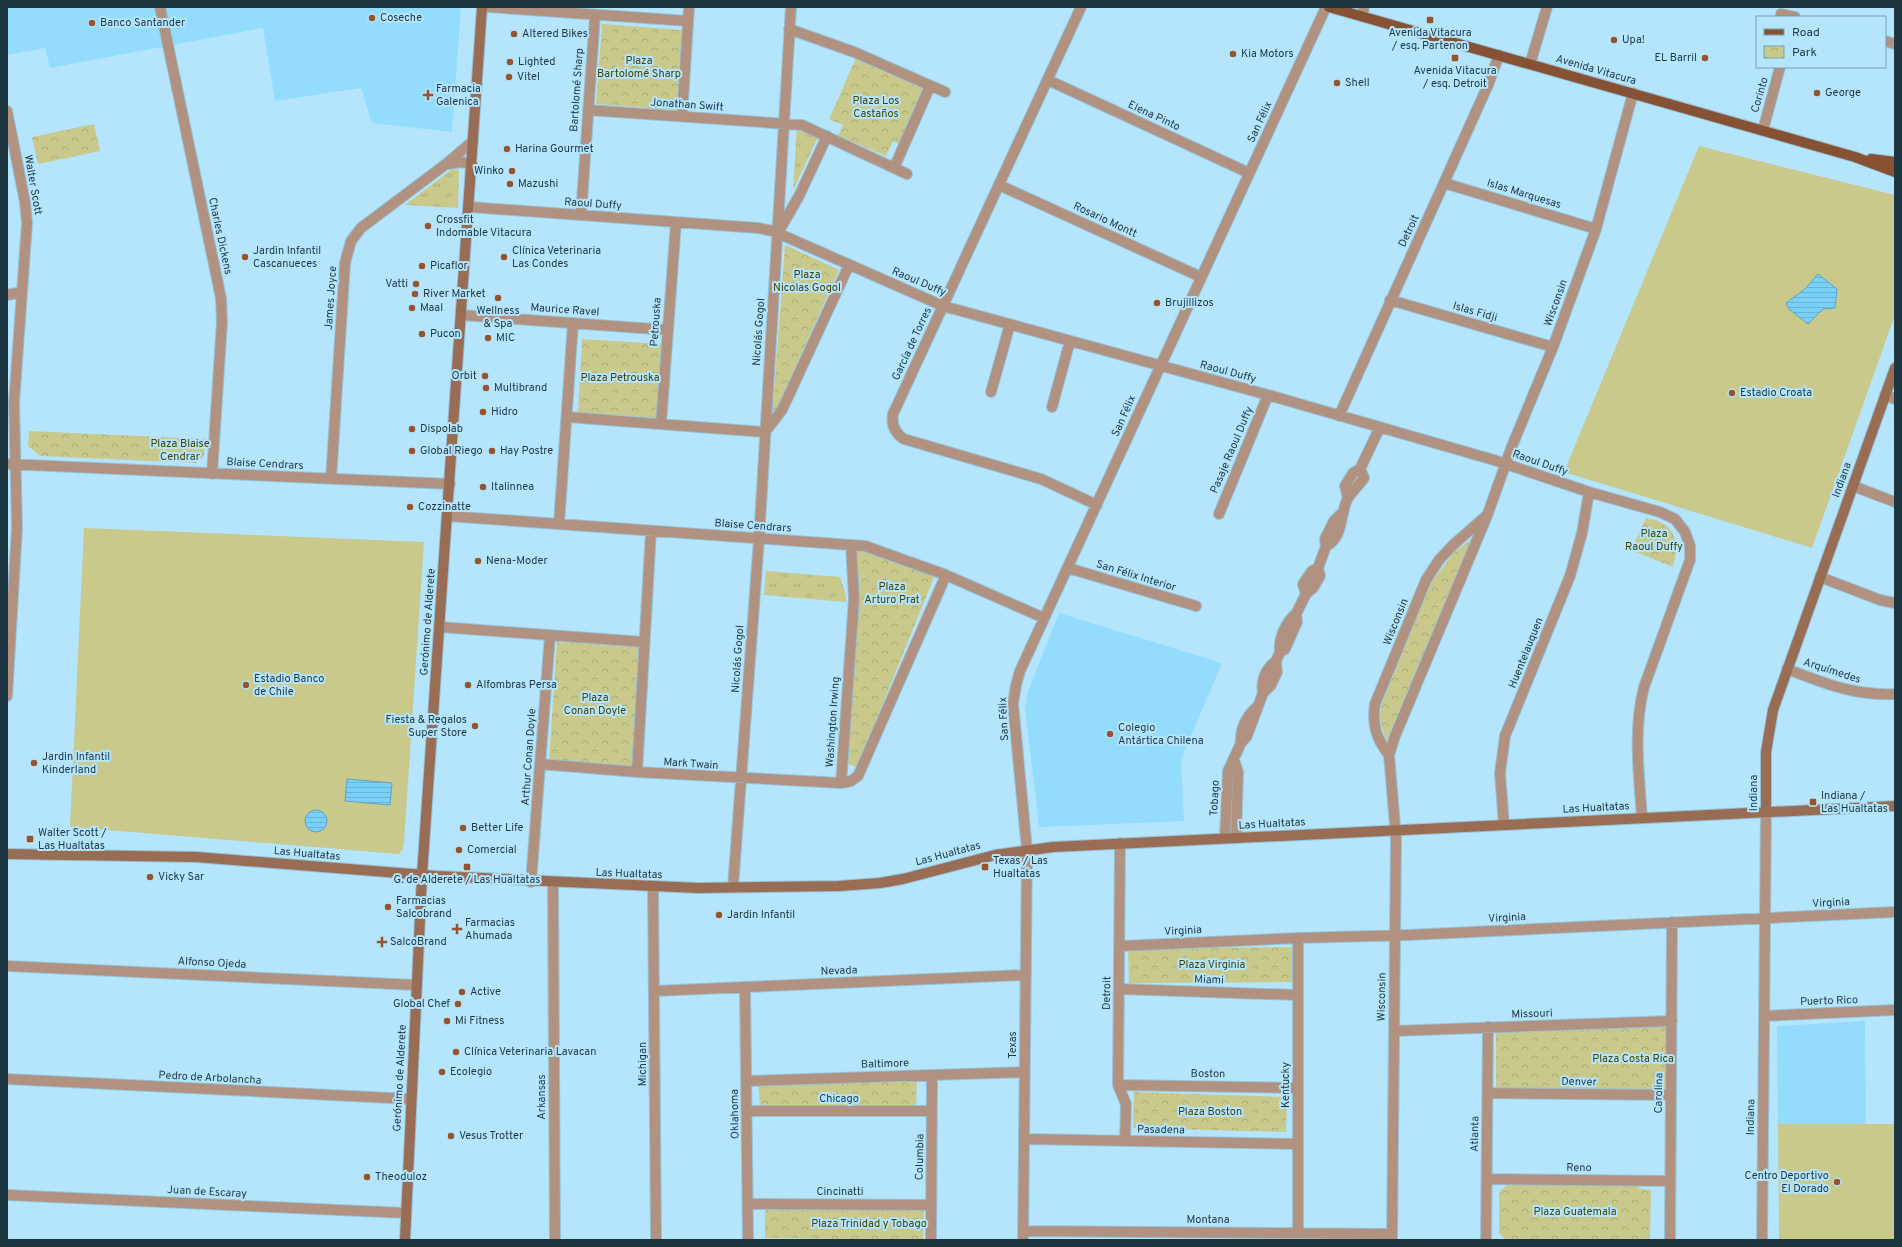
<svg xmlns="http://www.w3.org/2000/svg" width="1902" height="1247" viewBox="0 0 1902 1247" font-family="Overpass,sans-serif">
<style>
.built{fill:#94dcfd}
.grass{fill:url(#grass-tufts)}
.park{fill:url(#park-crowns)}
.pitch{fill:#c8c98b}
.water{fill:url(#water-rules);stroke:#5ea3c1}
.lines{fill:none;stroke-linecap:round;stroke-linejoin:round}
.street-casing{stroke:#96c2d8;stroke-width:12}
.secondary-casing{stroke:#96c2d8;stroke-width:12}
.primary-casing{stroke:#96c2d8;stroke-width:12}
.street{stroke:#b19180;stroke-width:10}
.secondary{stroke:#996c54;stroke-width:10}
.primary{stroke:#875133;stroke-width:10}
.poi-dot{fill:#99532a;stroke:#b4e5fd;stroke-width:1.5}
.labels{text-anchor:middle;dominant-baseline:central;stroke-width:4;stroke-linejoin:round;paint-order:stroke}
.poi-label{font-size:11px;fill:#1d3742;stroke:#b4e5fd;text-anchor:start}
.park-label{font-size:11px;fill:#444303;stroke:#b4e5fd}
.street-label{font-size:11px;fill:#1d3742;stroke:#b4e5fd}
</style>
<defs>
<pattern id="grass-tufts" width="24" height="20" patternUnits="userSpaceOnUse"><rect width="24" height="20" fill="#c8c98b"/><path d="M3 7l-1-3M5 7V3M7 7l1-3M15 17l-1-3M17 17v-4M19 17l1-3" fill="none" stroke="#abad79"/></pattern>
<pattern id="park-crowns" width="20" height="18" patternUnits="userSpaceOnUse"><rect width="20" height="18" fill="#c8c98b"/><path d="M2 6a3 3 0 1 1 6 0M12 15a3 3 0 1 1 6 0" fill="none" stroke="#abad79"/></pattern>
<pattern id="water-rules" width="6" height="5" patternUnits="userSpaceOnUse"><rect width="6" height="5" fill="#7ad1f8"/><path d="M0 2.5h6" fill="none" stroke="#69b4d6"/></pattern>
</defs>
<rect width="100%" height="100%" fill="#b4e5fd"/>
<path class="built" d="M 7,7 L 461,7 L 452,132 L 372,123 L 361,88 L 275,101 L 263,28 L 50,68 L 45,48 L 7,55 Z
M 1059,613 L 1222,663 L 1181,759 L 1184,821 L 1042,827 L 1039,826 L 1025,708 L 1028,691 Z
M 1865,1021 L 1866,1124 L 1778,1124 L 1777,1026 Z"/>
<path class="grass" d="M 797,127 L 818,137 L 793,190 Z
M 458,169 L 459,172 L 458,208 L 405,205 L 451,170 Z
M 766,571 L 840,577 L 846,595 L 846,602 L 764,595 Z"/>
<path class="park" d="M 602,24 L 682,30 L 676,110 L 596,104 Z
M 856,58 L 926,88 L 901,145 L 893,141 L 886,156 L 838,136 L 843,125 L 829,119 Z
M 94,124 L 100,151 L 38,164 L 32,137 Z
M 785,245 L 839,270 L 772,419 Z
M 582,339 L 662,344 L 658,418 L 578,413 Z
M 29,431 L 205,439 L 204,456 L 196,463 L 40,456 L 28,446 Z
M 1646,518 C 1676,523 1680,541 1673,567 L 1631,550 Z
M 1472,539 L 1386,742 L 1380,720 L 1381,706 L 1430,584 L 1455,551 Z
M 853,547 L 935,575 L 857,767 L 847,764 Z
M 557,641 L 640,647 L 632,767 L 549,761 Z
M 1295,947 L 1295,982 L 1129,983 L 1128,948 Z
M 1667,1026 L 1665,1092 L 1496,1090 L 1496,1028 Z
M 917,1077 L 916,1107 L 760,1107 L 758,1083 Z
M 1134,1092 L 1287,1097 L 1286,1132 L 1133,1128 Z
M 1535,1183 L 1637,1185 L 1640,1189 L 1651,1190 L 1650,1240 L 1506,1240 L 1499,1233 L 1499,1192 L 1507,1185 Z
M 765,1207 L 924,1208 L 923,1240 L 765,1238 Z"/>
<path class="pitch" d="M 1699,146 L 1895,195 L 1895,315 L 1812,548 L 1564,472 Z
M 84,528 L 424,542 L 404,843 L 403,849 L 399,854 L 70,827 Z
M 1778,1124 L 1895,1124 L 1895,1240 L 1779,1240 Z"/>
<path class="water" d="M 1818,274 L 1837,289 L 1835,308 L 1823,309 L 1808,324 L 1789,309 L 1786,303 L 1805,289 Z
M 347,779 L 392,783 L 390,805 L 345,801 Z
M305 821a11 11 0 1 1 22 0a11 11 0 1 1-22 0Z"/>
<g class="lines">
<g class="street-casing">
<path id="street" d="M 160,7 L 221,298 L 222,322 L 212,474
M 487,7 L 688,21
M 1081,7 L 893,414 C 891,425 895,433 904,439 L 1041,479 L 1097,505
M 1781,14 L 1795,17
M 1362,16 L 1364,7
M 789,29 L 854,52 L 945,92
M 1885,41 L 1895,44
M 1530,64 L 1547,7
M 1048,80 L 1249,173
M 588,110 L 802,125 L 907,174
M 7,111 L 25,202 L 27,223 L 14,403 L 17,528 L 7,696
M 682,116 L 689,7
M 1763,130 L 1780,67
M 448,164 L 460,162 L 472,164
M 894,168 L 930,86
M 1444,183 L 1596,229
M 999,185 L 1201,277
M 469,207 L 758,228 L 773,231 L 943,306 L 1268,395 L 1494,460 L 1589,492 L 1660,512 L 1675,519 L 1685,532 L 1690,546 L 1690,560 L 1644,687 C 1633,730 1639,774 1642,818
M 581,215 L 595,15
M 779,231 L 799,196 L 827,136
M 7,295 L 22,292
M 1390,300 L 1553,347
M 461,315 L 668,330
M 991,392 L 1010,324
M 1885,395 L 1895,399
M 1052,407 L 1070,341
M 1339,416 L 1488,85 L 1499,55
M 567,417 L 765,432 L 782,410 L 849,265
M 661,424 L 676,222
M 7,464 L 450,484
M 331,479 L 345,263 L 351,241 L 361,228 L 446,164 L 473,141
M 1853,486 L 1895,502
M 1348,498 L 1345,486 L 1353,473 L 1360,469 L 1380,427
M 1219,514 L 1268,395
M 447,516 L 865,546 L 946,575 L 1044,618
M 559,524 L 573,323
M 1326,546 C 1343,538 1340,515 1347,500 C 1349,495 1360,484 1364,478 L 1360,469
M 1068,568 L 1196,606
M 1820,577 L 1880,600 L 1895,603
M 1306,594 L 1303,584 L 1312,571 L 1318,568
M 440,627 L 644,642
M 1280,652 C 1278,640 1286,621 1296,614
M 1787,669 C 1824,683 1854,696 1895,694
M 1263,693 C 1261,680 1266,669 1276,661
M 1241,743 C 1240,730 1246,716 1257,707
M 1389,755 C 1376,739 1372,724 1375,704 L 1426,580 L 1439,560 L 1454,544 L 1485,517
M 1234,760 L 1238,772 L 1236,837
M 540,764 L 637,772 L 841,783 L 851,781 L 858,776 L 946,575
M 637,772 L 651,531
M 841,783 L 854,599 L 851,545
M 1504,825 L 1500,773 L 1505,736 L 1570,576 L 1582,533 L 1589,492
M 1225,838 L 1228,771 L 1241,743 L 1247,736 L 1263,693 L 1271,685 L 1277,672 L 1276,661 L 1280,652 L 1285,649 L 1297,622 L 1296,614 L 1306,594 L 1313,588 L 1320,576 L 1318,568 L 1326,546 L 1325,539 L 1334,521 L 1342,513
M 1120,843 L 1118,1085 L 1126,1104 L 1125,1141
M 531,882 L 550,635
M 553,883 L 555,1240
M 653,887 L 656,1240
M 733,887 L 759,539 L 791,7
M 1120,946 L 1298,938 L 1408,935 L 1895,912
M 7,966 L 416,985
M 745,987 L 748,1240
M 1119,989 L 1298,995
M 654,991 L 1026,975
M 1764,1016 L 1895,1010
M 1394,1031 L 1672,1021
M 7,1079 L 411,1099
M 746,1081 L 1025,1072
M 1118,1085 L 1298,1088
M 1488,1093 L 1671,1095
M 747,1111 L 932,1111
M 1024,1139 L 1298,1144
M 1487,1179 L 1670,1181
M 7,1195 L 406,1213
M 748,1204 L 931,1205
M 1024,1231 L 1392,1234
M 1298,1233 L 1298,938
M 931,1240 L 932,1075
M 1023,1240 L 1027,850 L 1013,704 L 1016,685 L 1020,671 L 1053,599 L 1326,7
M 1392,1240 L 1396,837 L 1389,755 L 1395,736 L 1487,516 L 1512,446 L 1553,347 L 1596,229 L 1633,93
M 1486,1240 L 1488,1027
M 1670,1240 L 1672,922
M 1762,1240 L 1766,812"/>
</g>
<g class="secondary-casing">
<path id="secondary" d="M 1766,812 L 1766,752 L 1773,710 L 1895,368
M 7,854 L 196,857 L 437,876 L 698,888 L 839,886 L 880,883 L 903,879 L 995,855 L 1053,847 L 1895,806
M 405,1240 L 422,875 L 482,7"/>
</g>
<g class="primary-casing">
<path id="primary" d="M 1329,7 L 1855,157 L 1895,172
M 1871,159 L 1895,162"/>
</g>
<use href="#street" class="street"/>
<use href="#secondary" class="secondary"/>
<use href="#primary" class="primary"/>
</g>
<g class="poi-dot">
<circle cx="372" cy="18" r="4"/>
<rect x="1426" y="16" width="8" height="8" rx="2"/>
<circle cx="92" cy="23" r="4"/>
<circle cx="514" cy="34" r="4"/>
<circle cx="1614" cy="40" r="4"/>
<circle cx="1233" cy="54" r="4"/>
<rect x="1451" y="54" width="8" height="8" rx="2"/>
<circle cx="1705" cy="58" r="4"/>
<circle cx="510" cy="62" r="4"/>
<circle cx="509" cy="77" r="4"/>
<circle cx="1337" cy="83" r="4"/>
<circle cx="1817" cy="93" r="4"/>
<path d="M426 89h4v4h4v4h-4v4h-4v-4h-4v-4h4z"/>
<circle cx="507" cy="149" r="4"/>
<circle cx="512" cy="171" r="4"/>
<circle cx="510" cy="184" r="4"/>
<circle cx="428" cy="226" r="4"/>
<circle cx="245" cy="257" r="4"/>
<circle cx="504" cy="257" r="4"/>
<circle cx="422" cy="266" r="4"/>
<circle cx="416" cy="284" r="4"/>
<circle cx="415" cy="294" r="4"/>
<circle cx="498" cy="298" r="4"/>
<circle cx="1157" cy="303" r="4"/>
<circle cx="412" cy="308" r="4"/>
<circle cx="422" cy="334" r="4"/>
<circle cx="488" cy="338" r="4"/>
<circle cx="485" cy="376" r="4"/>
<circle cx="486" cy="388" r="4"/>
<circle cx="1732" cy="393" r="4"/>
<circle cx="483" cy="412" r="4"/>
<circle cx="412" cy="429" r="4"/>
<circle cx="412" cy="451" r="4"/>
<circle cx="492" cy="451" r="4"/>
<circle cx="483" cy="487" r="4"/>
<circle cx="410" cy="507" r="4"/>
<circle cx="478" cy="561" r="4"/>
<circle cx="246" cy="685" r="4"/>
<circle cx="468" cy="685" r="4"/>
<circle cx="475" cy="726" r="4"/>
<circle cx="1110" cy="734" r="4"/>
<circle cx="34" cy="763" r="4"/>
<rect x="1809" y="798" width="8" height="8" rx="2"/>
<circle cx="463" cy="828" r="4"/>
<rect x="26" y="835" width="8" height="8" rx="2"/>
<circle cx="459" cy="850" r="4"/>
<rect x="463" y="863" width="8" height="8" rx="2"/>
<rect x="981" y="863" width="8" height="8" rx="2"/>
<circle cx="150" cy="877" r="4"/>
<circle cx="388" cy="907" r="4"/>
<circle cx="719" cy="915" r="4"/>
<path d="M455 923h4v4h4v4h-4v4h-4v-4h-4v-4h4z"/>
<path d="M380 936h4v4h4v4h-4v4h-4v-4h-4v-4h4z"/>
<circle cx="462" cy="992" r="4"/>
<circle cx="458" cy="1004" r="4"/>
<circle cx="447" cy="1021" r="4"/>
<circle cx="456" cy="1052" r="4"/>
<circle cx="442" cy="1072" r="4"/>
<circle cx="451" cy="1136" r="4"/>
<circle cx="367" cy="1177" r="4"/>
<circle cx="1837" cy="1182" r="4"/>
</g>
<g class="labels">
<g class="poi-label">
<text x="380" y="18">Coseche</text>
<text x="100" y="23">Banco Santander</text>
<text x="1430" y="33" text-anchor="middle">Avenida Vitacura<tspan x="1430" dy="13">/ esq. Partenon</tspan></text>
<text x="522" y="34">Altered Bikes</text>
<text x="1622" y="40">Upa!</text>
<text x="1241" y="54">Kia Motors</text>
<text x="1697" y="58" text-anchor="end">EL Barril</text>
<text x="518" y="62">Lighted</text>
<text x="1455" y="71" text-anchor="middle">Avenida Vitacura<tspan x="1455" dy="13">/ esq. Detroit</tspan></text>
<text x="517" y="77">Vitel</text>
<text x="1345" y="83">Shell</text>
<text x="436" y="89">Farmacia<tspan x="436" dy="13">Galenica</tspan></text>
<text x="1825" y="93">George</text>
<text x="515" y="149">Harina Gourmet</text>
<text x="504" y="171" text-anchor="end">Winko</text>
<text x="518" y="184">Mazushi</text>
<text x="436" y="220">Crossfit<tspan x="436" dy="13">Indomable Vitacura</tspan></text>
<text x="253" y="251">Jardin Infantil<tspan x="253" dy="13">Cascanueces</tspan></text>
<text x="512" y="251">Clínica Veterinaria<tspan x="512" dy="13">Las Condes</tspan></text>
<text x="430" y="266">Picaflor</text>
<text x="408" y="284" text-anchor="end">Vatti</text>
<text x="423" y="294">River Market</text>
<text x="1165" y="303">Brujillizos</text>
<text x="420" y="308">Maal</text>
<text x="498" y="311" text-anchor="middle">Wellness<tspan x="498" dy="13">&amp; Spa</tspan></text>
<text x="430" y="334">Pucon</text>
<text x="496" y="338">MIC</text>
<text x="477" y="376" text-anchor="end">Orbit</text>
<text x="494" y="388">Multibrand</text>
<text x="1740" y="393">Estadio Croata</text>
<text x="491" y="412">Hidro</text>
<text x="420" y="429">Dispolab</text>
<text x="420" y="451">Global Riego</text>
<text x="500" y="451">Hay Postre</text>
<text x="491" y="487">Italinnea</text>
<text x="418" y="507">Cozzinatte</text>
<text x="486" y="561">Nena-Moder</text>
<text x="254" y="679">Estadio Banco<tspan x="254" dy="13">de Chile</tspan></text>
<text x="476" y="685">Alfombras Persa</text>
<text x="467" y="720" text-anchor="end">Fiesta &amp; Regalos<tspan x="467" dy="13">Super Store</tspan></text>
<text x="1118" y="728">Colegio<tspan x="1118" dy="13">Antártica Chilena</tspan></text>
<text x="42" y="757">Jardin Infantil<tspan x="42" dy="13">Kinderland</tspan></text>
<text x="1821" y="796">Indiana /<tspan x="1821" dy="13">Las Hualtatas</tspan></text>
<text x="471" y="828">Better Life</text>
<text x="38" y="833">Walter Scott /<tspan x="38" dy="13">Las Hualtatas</tspan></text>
<text x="467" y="850">Comercial</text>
<text x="993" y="861">Texas / Las<tspan x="993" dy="13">Hualtatas</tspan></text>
<text x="158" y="877">Vicky Sar</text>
<text x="467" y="880" text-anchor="middle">G. de Alderete / Las Hualtatas</text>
<text x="396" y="901">Farmacias<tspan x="396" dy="13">Salcobrand</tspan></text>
<text x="727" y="915">Jardin Infantil</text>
<text x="465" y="923">Farmacias<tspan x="465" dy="13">Ahumada</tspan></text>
<text x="390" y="942">SalcoBrand</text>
<text x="470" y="992">Active</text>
<text x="450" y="1004" text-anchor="end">Global Chef</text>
<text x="455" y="1021">Mi Fitness</text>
<text x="464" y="1052">Clínica Veterinaria Lavacan</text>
<text x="450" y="1072">Ecolegio</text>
<text x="459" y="1136">Vesus Trotter</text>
<text x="1829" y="1176" text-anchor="end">Centro Deportivo<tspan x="1829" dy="13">El Dorado</tspan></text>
<text x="375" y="1177">Theoduloz</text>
</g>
<g class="park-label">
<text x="639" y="61">Plaza<tspan x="639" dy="13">Bartolomé Sharp</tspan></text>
<text x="876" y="101">Plaza Los<tspan x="876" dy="13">Castaños</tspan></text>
<text x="807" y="275">Plaza<tspan x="807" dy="13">Nicolas Gogol</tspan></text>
<text x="620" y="378">Plaza Petrouska</text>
<text x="180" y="444">Plaza Blaise<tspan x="180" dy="13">Cendrar</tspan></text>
<text x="1654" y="534">Plaza<tspan x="1654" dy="13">Raoul Duffy</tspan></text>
<text x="892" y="587">Plaza<tspan x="892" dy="13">Arturo Prat</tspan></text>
<text x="595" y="698">Plaza<tspan x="595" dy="13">Conan Doyle</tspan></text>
<text x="1212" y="965">Plaza Virginia</text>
<text x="1633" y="1059">Plaza Costa Rica</text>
<text x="1210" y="1112">Plaza Boston</text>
<text x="1575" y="1212">Plaza Guatemala</text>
<text x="869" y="1224">Plaza Trinidad y Tobago</text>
</g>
<g class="street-label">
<text transform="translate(1596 70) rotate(16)">Avenida Vitacura</text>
<text transform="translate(577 90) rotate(-86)">Bartolomé Sharp</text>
<text transform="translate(1760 95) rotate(-74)">Corinto</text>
<text transform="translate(687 105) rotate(4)">Jonathan Swift</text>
<text transform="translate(1154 116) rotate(25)">Elena Pinto</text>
<text transform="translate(1260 122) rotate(-65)">San Félix</text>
<text transform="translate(33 185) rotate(80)">Walter Scott</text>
<text transform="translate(1524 194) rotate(17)">Islas Marquesas</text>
<text transform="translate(593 204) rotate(4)">Raoul Duffy</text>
<text transform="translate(1105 220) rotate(25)">Rosario Montt</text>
<text transform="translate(1409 231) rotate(-65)">Detroit</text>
<text transform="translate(220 236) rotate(78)">Charles Dickens</text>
<text transform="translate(919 282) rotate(23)">Raoul Duffy</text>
<text transform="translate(331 298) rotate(-86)">James Joyce</text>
<text transform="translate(1556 303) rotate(-70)">Wisconsin</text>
<text transform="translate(565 310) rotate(4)">Maurice Ravel</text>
<text transform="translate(1475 312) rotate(16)">Islas Fidji</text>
<text transform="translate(656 322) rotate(-86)">Petrouska</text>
<text transform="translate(759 332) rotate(-86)">Nicolás Gogol</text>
<text transform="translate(912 344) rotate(-65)">García de Torres</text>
<text transform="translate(1228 372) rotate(15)">Raoul Duffy</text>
<text transform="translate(1124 416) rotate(-66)">San Félix</text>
<text transform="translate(1232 450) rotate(-67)">Pasaje Raoul Duffy</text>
<text transform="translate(1540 463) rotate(19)">Raoul Duffy</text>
<text transform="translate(265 464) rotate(3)">Blaise Cendrars</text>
<text transform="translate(1842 480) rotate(-70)">Indiana</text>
<text transform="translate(753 526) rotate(4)">Blaise Cendrars</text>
<text transform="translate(1136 576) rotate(17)">San Félix Interior</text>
<text transform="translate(428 622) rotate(-86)">Gerónimo de Alderete</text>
<text transform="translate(1396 622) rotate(-68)">Wisconsin</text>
<text transform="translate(1526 653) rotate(-68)">Huentelauquen</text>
<text transform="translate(738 659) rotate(-86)">Nicolás Gogol</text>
<text transform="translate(1832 671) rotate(18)">Arquímedes</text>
<text transform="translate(1004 719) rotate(-93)">San Félix</text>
<text transform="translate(833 722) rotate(-86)">Washington Irwing</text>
<text transform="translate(529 757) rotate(-86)">Arthur Conan Doyle</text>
<text transform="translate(691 764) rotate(4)">Mark Twain</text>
<text transform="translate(1754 793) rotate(-90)">Indiana</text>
<text transform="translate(1215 798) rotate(-87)">Tobago</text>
<text transform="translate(1596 808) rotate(-3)">Las Hualtatas</text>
<text transform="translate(1272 824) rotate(-3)">Las Hualtatas</text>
<text transform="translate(307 854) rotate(5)">Las Hualtatas</text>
<text transform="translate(948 854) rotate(-15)">Las Hualtatas</text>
<text transform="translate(629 874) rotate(2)">Las Hualtatas</text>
<text transform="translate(1831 903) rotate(-3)">Virginia</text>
<text transform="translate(1507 918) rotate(-3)">Virginia</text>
<text transform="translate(1183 931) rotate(-3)">Virginia</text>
<text transform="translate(212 963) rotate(3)">Alfonso Ojeda</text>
<text transform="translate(839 971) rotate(-2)">Nevada</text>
<text transform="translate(1209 980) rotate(2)">Miami</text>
<text transform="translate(1107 993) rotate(-89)">Detroit</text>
<text transform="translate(1382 997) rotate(-89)">Wisconsin</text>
<text transform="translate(1829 1001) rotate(-2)">Puerto Rico</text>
<text transform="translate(1532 1014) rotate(-2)">Missouri</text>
<text transform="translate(1013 1045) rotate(-90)">Texas</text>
<text transform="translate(643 1064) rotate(-90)">Michigan</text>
<text transform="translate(885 1064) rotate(-2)">Baltimore</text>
<text transform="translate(1208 1074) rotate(1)">Boston</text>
<text transform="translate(210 1078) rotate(3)">Pedro de Arbolancha</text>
<text transform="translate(400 1078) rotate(-87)">Gerónimo de Alderete</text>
<text transform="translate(1579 1082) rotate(1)">Denver</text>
<text transform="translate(1286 1085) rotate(-90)">Kentucky</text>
<text transform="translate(1659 1093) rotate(-89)">Carolina</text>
<text transform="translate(542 1097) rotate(-90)">Arkansas</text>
<text x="839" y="1099">Chicago</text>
<text transform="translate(735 1114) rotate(-91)">Oklahoma</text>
<text transform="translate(1751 1117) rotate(-89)">Indiana</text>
<text transform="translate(1161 1130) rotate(1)">Pasadena</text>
<text transform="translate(1475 1134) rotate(-89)">Atlanta</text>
<text transform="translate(920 1157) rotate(-89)">Columbia</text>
<text transform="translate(1579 1168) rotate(1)">Reno</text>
<text transform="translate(207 1192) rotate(3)">Juan de Escaray</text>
<text x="840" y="1192">Cincinatti</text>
<text x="1208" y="1220">Montana</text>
</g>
</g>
<rect width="1902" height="1247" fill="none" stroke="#1d3742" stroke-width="16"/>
<rect x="1756" y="16" width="130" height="52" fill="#b4e5fd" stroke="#789fb2"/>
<rect x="1764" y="29" width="20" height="6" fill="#875133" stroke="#789fb2"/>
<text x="1792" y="36" font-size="12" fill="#1d3742">Road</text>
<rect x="1764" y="46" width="20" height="12" fill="url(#park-crowns)" stroke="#789fb2"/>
<text x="1792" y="56" font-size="12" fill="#1d3742">Park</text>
</svg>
